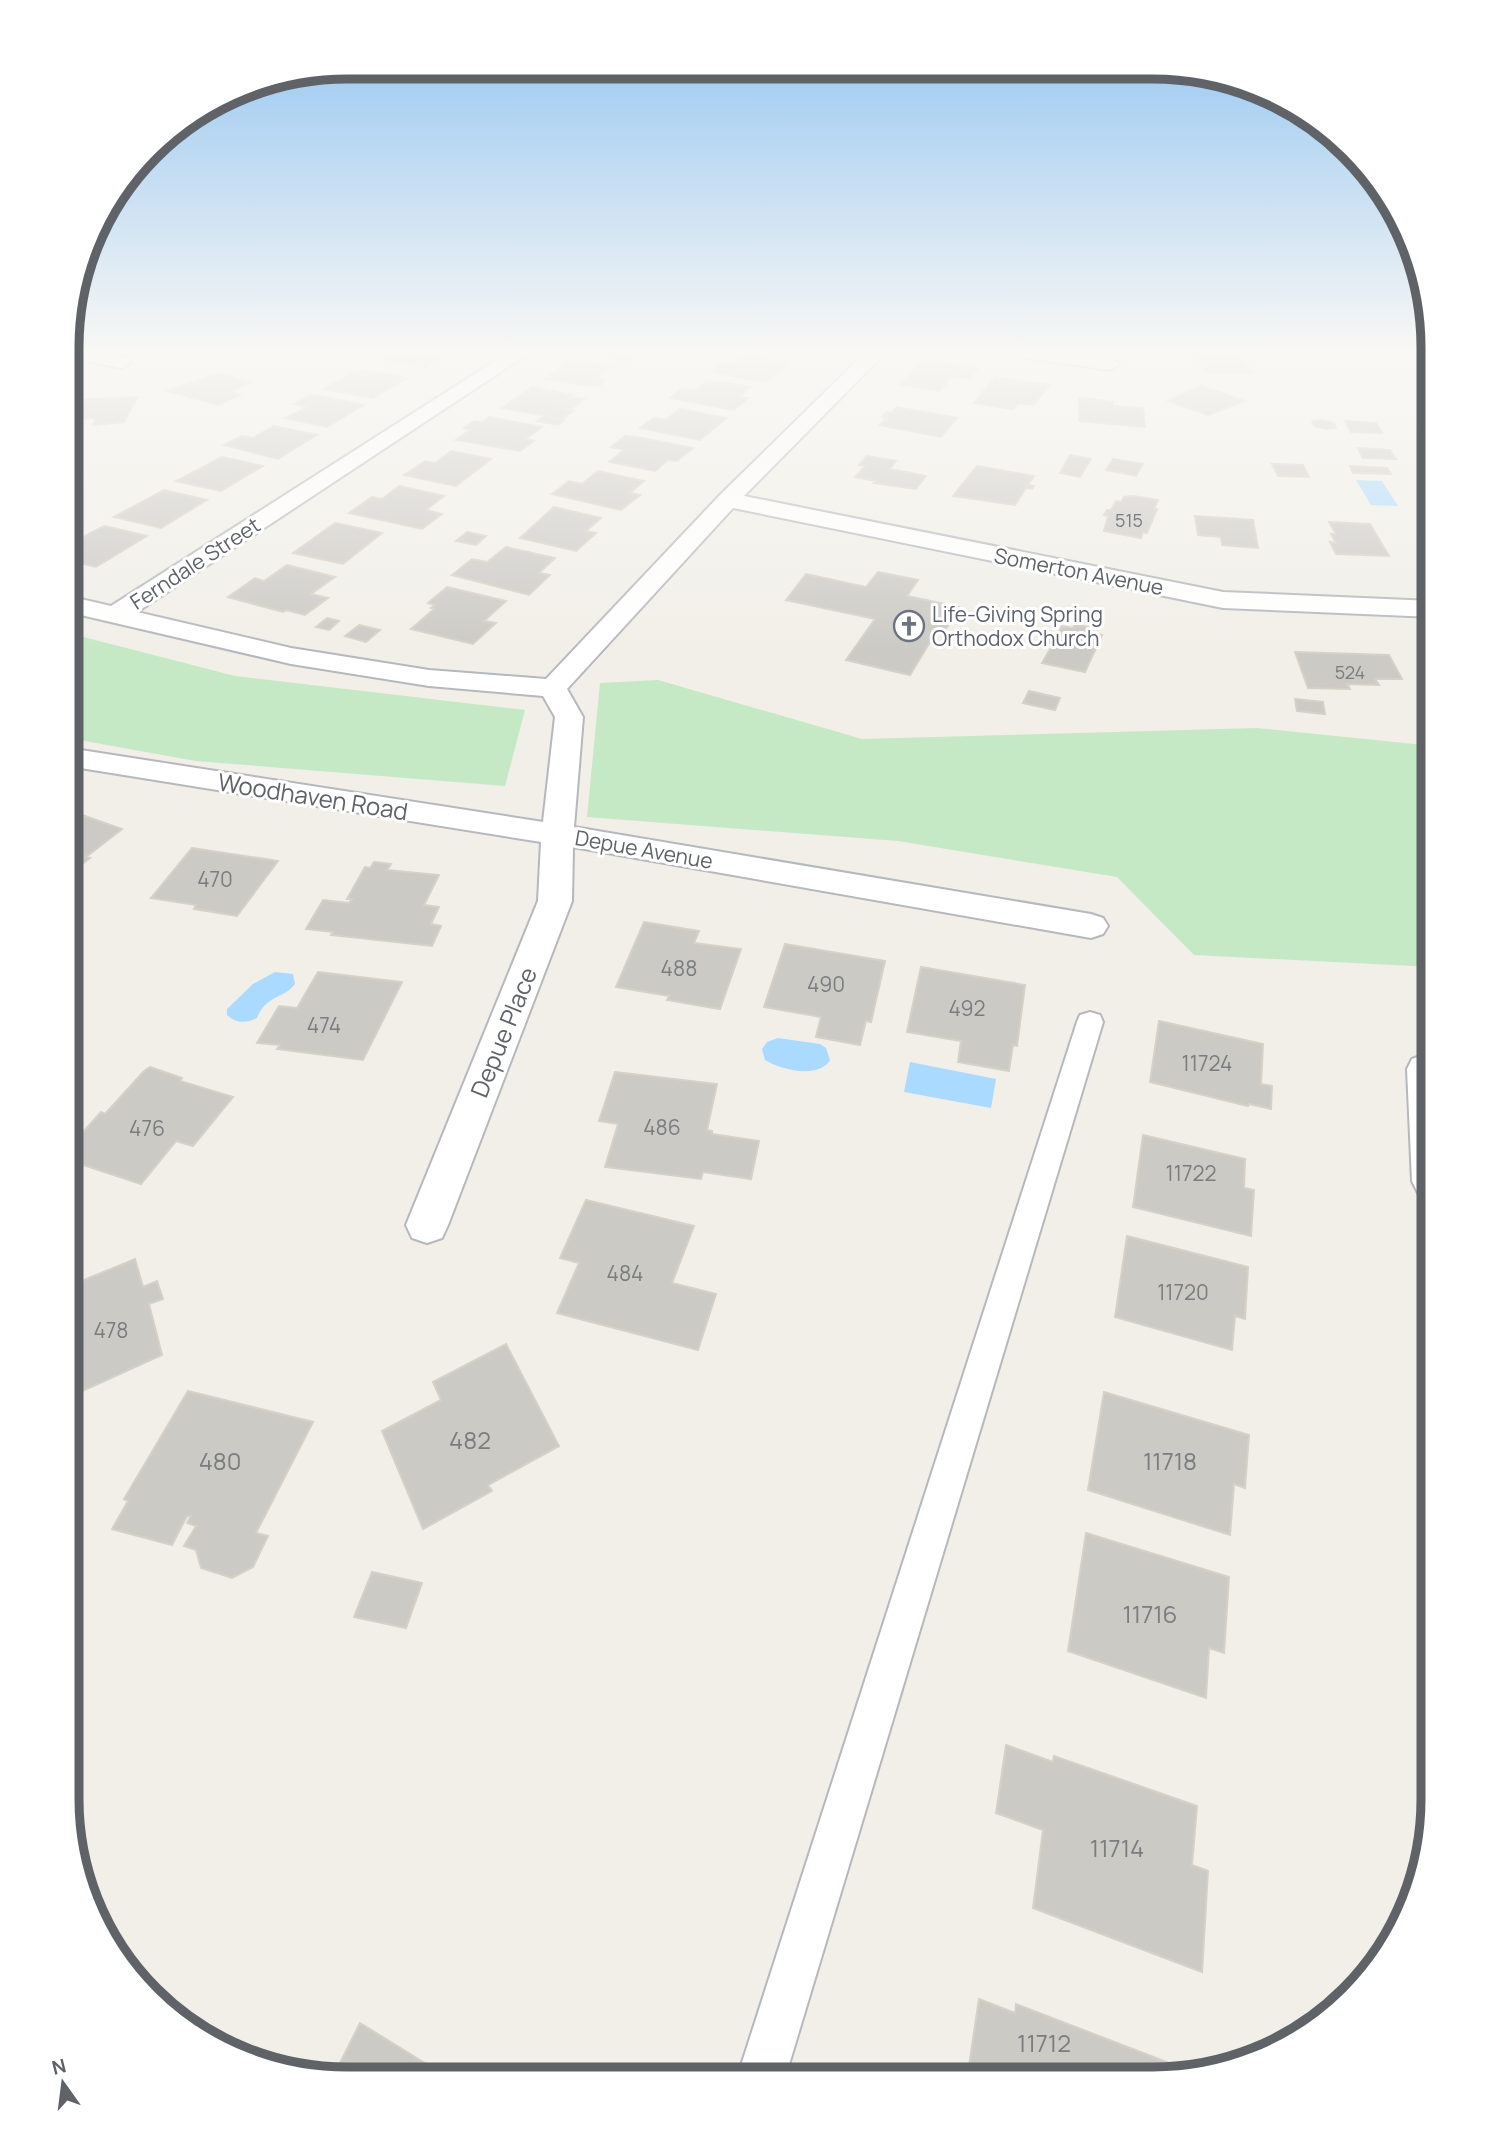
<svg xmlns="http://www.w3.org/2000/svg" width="1500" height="2146" viewBox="0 0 1500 2146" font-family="Manrope,sans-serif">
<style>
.green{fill:#c5e8c5}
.water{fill:#aadaff}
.building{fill:#cccac5;stroke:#d6d1c6;stroke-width:2}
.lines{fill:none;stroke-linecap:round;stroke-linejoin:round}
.service-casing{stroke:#b5b8bc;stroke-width:4}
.minor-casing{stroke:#b5b8bc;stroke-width:4}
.service{fill:#fff;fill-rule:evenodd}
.minor{fill:#fff;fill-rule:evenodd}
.labels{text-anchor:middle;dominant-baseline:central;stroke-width:6;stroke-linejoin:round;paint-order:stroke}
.far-number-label{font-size:18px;fill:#7a7d7f}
.far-street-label{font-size:21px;fill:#5f6368;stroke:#fff}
.far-worship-label{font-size:21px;fill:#5b616d;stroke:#fff;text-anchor:start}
.number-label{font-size:21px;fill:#7a7d7f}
.street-label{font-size:24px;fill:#5f6368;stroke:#fff}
.near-number-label{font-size:24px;fill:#7a7d7f}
.rim{fill:none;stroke:#5f6368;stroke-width:9}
</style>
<rect width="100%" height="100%" fill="#f1efe8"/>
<path class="green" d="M 68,633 L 235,676 L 525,710 L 505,786 L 196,761 L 68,738 Z
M 658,680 L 862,739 L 1257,728 L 1433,746 L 1433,967 L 1194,955 L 1117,877 L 898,841 L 587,817 L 600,683 Z"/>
<path class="water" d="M 1356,480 L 1382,481 L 1398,506 L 1371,505 Z
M 275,972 L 293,974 L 295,984 C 284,999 267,994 257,1018 C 246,1023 237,1024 227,1015 L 227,1009 L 253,984 Z
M 778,1038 L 820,1044 L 826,1048 L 830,1060 C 819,1079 781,1070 765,1060 L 762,1049 L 767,1042 Z
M 910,1062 L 996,1079 L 991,1108 L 904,1092 Z"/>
<path class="building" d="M 391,352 L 441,352 L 435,355 L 443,356 L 425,367 L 382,359 L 394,353 Z
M 583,352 L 639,352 L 627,361 L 581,353 Z
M 1239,353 L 1252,373 L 1208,374 L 1192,354 Z
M 744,355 L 788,363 L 766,382 L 711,372 L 721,363 L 735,366 L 733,365 Z
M 571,360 L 611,367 L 597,377 L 607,380 L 597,387 L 543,379 Z
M 923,360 L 930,361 L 978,369 L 970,378 L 953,376 L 939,391 L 900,385 Z
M 357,370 L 369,371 L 407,378 L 373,398 L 324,389 Z
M 219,373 L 251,382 L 230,392 L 240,395 L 218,405 L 167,391 Z
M 995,377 L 1049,385 L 1034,405 L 1018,403 L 1013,409 L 974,403 Z
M 708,380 L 750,387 L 739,397 L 748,398 L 734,410 L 670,398 L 682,388 L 696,390 Z
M 1201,386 L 1245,401 L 1208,415 L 1168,401 Z
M 532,387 L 573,395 L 570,397 L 584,399 L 571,409 L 557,408 L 573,411 L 562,419 L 502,408 Z
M 310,395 L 325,397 L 364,405 L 327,427 L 285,418 L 309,407 L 294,404 Z
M 137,397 L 124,422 L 93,425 L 96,418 L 69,420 L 77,400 Z
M 1082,398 L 1113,402 L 1113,406 L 1143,408 L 1145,427 L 1079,421 L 1079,399 Z
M 897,407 L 957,418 L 941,437 L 880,425 L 886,418 L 882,417 L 886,412 L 892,413 Z
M 680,409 L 726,418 L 700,440 L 640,428 L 654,418 L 666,420 Z
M 544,416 L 564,420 L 558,425 L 537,421 Z
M 489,417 L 542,427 L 526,439 L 534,441 L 520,451 L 456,440 L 471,429 L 464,428 L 474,421 L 482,423 Z
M 1322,420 L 1334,423 L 1336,428 L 1326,429 L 1314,426 L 1312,421 Z
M 1345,421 L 1376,423 L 1382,433 L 1351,432 Z
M 274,426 L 317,435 L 278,459 L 224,445 L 242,436 L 253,438 Z
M 625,436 L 642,438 L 693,448 L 677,461 L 668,460 L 655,471 L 609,462 L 624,450 L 611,447 Z
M 1358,448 L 1390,450 L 1396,459 L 1363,458 Z
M 451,451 L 491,459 L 456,486 L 404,475 L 425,461 L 435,463 Z
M 1070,455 L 1091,459 L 1080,477 L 1060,473 Z
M 867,456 L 896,461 L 890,469 L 926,476 L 916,489 L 874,483 L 876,481 L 855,477 L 865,466 L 859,465 Z
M 222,457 L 263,466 L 221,491 L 176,481 Z
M 1113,459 L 1143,464 L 1136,476 L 1106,470 Z
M 1272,464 L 1303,465 L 1309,477 L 1278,476 Z
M 977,466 L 1034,476 L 1028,485 L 1034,486 L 1032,489 L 1026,488 L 1015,505 L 953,496 Z
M 1350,466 L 1387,468 L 1391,474 L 1353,473 Z
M 598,471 L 644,481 L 630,493 L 640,495 L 621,510 L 552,494 L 569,481 L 582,484 Z
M 399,486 L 444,496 L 426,510 L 442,514 L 422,529 L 349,513 L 372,497 L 382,499 Z
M 164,490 L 207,500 L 161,528 L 114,517 Z
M 1133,496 L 1158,500 L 1154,509 L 1157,509 L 1147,533 L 1143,532 L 1141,538 L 1104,531 L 1108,516 L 1104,515 L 1107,510 L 1111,510 L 1116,501 L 1121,502 L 1124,497 Z
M 554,507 L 601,518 L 586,531 L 596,533 L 576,551 L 520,538 Z
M 1195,516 L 1253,520 L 1258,548 L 1222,545 L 1221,537 L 1198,535 Z
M 1329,522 L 1370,524 L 1389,556 L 1336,554 L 1330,542 L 1336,543 L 1331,534 L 1336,534 Z
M 335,523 L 382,533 L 343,564 L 293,553 Z
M 104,526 L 147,536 L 96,567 L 72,561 L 69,563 L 69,544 Z
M 467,532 L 486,536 L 476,545 L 456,541 Z
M 506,547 L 555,558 L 539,573 L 550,575 L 529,595 L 452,575 L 472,559 L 487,562 Z
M 287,565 L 335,577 L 311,594 L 328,598 L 305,615 L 286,610 L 283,612 L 228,597 L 255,578 L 264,581 Z
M 878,572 L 918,580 L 907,596 L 959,607 L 943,634 L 936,632 L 910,675 L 846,660 L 875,619 L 786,600 L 806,574 L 866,587 Z
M 447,587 L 506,601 L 484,621 L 496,623 L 473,644 L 411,629 L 434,609 L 431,608 L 435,605 L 428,603 Z
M 327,618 L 339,621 L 329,630 L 316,627 Z
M 1075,624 L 1093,628 L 1091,632 L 1102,635 L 1085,672 L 1042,663 L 1053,644 L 1043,642 L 1045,637 L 1055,639 L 1062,626 L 1073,628 Z
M 359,625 L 380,630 L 366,642 L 345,636 Z
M 1295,652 L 1389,655 L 1402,679 L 1375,679 L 1379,685 L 1347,684 L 1350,689 L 1308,688 Z
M 1029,691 L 1060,698 L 1055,710 L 1023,703 Z
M 1295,699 L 1323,702 L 1325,714 L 1297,711 Z
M 68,810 L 122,829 L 86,857 L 90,858 L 68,875 Z
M 192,848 L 278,861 L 237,916 L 194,909 L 196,905 L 151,898 Z
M 374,862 L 391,864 L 387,870 L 439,875 L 424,905 L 439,907 L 431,924 L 441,926 L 432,946 L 331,935 L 333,932 L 306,929 L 323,900 L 349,903 L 352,899 L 347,899 L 365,867 L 370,868 Z
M 644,922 L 699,931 L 694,943 L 741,949 L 720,1009 L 667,1000 L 669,996 L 616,987 Z
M 785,944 L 885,961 L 871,1022 L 866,1021 L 860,1045 L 816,1037 L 821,1017 L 764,1007 Z
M 921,967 L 1025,985 L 1017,1046 L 1013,1045 L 1009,1071 L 958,1062 L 961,1041 L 907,1032 Z
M 318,972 L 402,982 L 363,1060 L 277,1049 L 280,1045 L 257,1043 L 279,1006 L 297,1008 Z
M 1159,1021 L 1263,1044 L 1261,1084 L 1272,1086 L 1271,1109 L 1249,1104 L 1248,1106 L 1150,1082 Z
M 150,1067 L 182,1078 L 180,1081 L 233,1097 L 193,1146 L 176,1141 L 141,1184 L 68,1160 L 68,1149 L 101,1112 L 105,1114 L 144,1071 Z
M 615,1072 L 717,1084 L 707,1130 L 712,1131 L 712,1134 L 759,1141 L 751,1179 L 703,1172 L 701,1179 L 605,1167 L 618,1124 L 599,1121 Z
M 1143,1135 L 1245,1159 L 1244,1188 L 1254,1190 L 1251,1236 L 1133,1207 Z
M 586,1200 L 694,1226 L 672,1283 L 716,1294 L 698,1350 L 557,1313 L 579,1263 L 560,1258 Z
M 1127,1236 L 1248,1267 L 1245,1319 L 1235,1316 L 1232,1350 L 1115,1317 Z
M 135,1259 L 143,1287 L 157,1281 L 163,1299 L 149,1304 L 162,1355 L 67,1398 L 67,1287 Z
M 506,1344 L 559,1446 L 488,1485 L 492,1491 L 423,1529 L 382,1431 L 441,1400 L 433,1382 Z
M 188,1391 L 313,1422 L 256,1533 L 268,1536 L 253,1567 L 232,1578 L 201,1568 L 196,1550 L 184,1546 L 196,1526 L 187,1523 L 191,1516 L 187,1516 L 172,1545 L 112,1529 L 128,1501 L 124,1499 Z
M 1104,1392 L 1249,1435 L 1245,1488 L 1234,1484 L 1230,1535 L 1088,1490 Z
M 1086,1533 L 1229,1577 L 1224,1653 L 1209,1648 L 1206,1698 L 1068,1651 Z
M 372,1572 L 422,1583 L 406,1628 L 354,1617 Z
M 1006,1745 L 1053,1762 L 1054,1756 L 1197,1806 L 1192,1865 L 1208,1871 L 1202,1972 L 1033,1908 L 1043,1830 L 996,1813 Z
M 979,1999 L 1015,2013 L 1016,2004 L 1190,2071 L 1153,2079 L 967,2079 Z
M 360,2023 L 449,2078 L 333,2077 Z"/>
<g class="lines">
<g class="service-casing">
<path id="service" d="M 1090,1012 L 1100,1015 L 1103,1022 L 785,2078 L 737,2078 L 1077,1022 L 1080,1015 Z"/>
</g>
<g class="minor-casing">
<path id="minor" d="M 69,352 L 99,352 L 129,358 L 131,362 L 122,368 L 69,358 Z
M 509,352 L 531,352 L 137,612 L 291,648 L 429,670 L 546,679 L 720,495 L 866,352 L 886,352 L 744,496 L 1223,592 L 1433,601 L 1433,617 L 1223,608 L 733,508 L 567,689 L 583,717 L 574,827 L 1091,914 L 1103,918 L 1108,926 L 1103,934 L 1091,938 L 573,847 L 572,901 L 448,1225 L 442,1238 L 427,1243 L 412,1238 L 406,1225 L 538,901 L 541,842 L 68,766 L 68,748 L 543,822 L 555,717 L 543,696 L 429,686 L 291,664 L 68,612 L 68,596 L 111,606 Z
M 1017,352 C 1036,352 1108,350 1119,364 L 1110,370 L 1026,358 Z
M 1426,1054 L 1433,1057 L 1433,1198 L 1418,1193 L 1412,1181 L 1407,1069 L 1412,1059 Z"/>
</g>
<use href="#service" class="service"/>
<use href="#minor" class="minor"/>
</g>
<linearGradient id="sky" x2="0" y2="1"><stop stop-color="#8fc3f1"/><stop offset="0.54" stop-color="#f9f8f5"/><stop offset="1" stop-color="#f9f8f5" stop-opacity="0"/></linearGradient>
<rect width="1500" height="652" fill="url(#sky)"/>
<defs>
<g id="church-ring" transform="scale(1.575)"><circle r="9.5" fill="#fff" stroke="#6b7280" stroke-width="1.5"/><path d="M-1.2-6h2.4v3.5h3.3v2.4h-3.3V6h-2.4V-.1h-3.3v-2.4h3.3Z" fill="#6b7280"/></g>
</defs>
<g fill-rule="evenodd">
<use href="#church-ring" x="909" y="626"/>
</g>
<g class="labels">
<g class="far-number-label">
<text x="1129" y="520">515</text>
<text x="1350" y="672">524</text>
</g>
<g class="far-street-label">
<text transform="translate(195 563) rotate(-33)">Ferndale Street</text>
<text transform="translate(1079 571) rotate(11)">Somerton Avenue</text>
<text transform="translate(644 849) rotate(10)">Depue Avenue</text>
</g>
<g class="far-worship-label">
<text x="932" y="614">Life-Giving Spring<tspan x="932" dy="24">Orthodox Church</tspan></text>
</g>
<g class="number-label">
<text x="215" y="879">470</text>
<text x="679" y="968">488</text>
<text x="826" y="984">490</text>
<text x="967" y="1008">492</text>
<text x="324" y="1025">474</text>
<text x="1207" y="1063">11724</text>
<text x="662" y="1127">486</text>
<text x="147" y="1128">476</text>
<text x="1191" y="1173">11722</text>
<text x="625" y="1273">484</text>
<text x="1183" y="1292">11720</text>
<text x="111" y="1330">478</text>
</g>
<g class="street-label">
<text transform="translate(313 796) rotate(9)">Woodhaven Road</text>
<text transform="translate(503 1032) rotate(-68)">Depue Place</text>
</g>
<g class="near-number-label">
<text x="470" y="1439">482</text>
<text x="220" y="1460">480</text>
<text x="1170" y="1460">11718</text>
<text x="1150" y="1613">11716</text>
<text x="1117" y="1847">11714</text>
<text x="1044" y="2042">11712</text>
</g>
</g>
<path d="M0 0H1500V2146H0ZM347 79H1153A268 268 0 0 1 1421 347V1799A268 268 0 0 1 1153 2067H347A268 268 0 0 1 79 1799V347A268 268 0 0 1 347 79Z" fill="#fff" fill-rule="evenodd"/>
<path class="rim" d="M347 79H1153A268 268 0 0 1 1421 347V1799A268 268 0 0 1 1153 2067H347A268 268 0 0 1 79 1799V347A268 268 0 0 1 347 79Z"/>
<g transform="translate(63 2083) rotate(346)" stroke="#ffffff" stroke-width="5" paint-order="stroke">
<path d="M0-5L12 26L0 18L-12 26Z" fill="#5f6368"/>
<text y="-10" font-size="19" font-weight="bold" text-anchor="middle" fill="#5f6368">N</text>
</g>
</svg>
